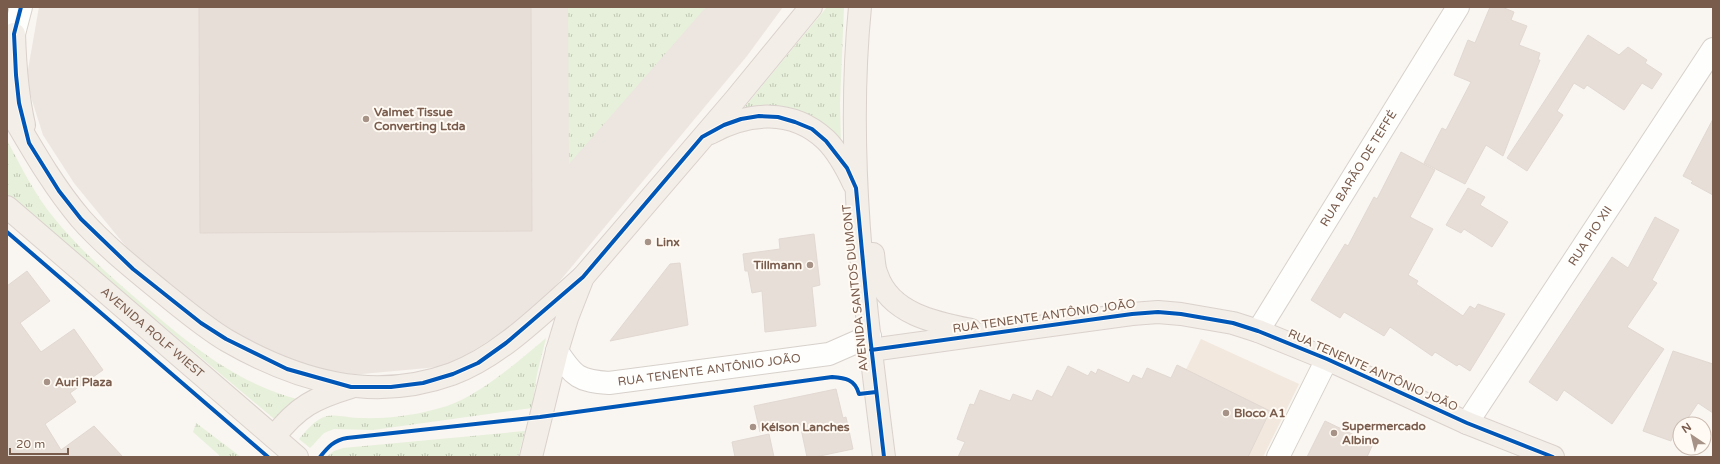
<svg xmlns="http://www.w3.org/2000/svg" width="1720" height="464" viewBox="0 0 1720 464" font-family="'Varela Round',sans-serif">
<style>
.residential{fill:#f2e8de}
.industrial{fill:#ede5e0}
.grass{fill:url(#grass-tufts)}
.building{fill:#e6ded7;stroke:#e2d8d2}
.lines{fill:none;stroke-linecap:round;stroke-linejoin:round}
.street-casing{stroke:#d7d1cb;stroke-width:24}
.secondary-casing{stroke:#d9d2cb;stroke-width:24}
.primary-casing{stroke:#dad1cc;stroke-width:24}
.street{stroke:#fefefd;stroke-width:22}
.secondary{stroke:#fefefd;stroke-width:22}
.primary{stroke:#f3eee8;stroke-width:22}
.cycleway-casing{stroke:#fffaf3;stroke-width:6}
.cycleway{stroke:#0057b8;stroke-width:4}
.poi-dot{fill:#a69286;stroke:#fffaf3;stroke-width:1.5}
.labels{text-anchor:middle;dominant-baseline:central;stroke-width:4;stroke-linejoin:round;paint-order:stroke}
.poi-label{font-size:12px;font-weight:bold;fill:#7a5c4d;stroke:#fffaf3;text-anchor:start}
.street-label{font-size:12px;fill:#7a5c4d;stroke:#fffaf3}
</style>
<defs>
<pattern id="grass-tufts" width="24" height="20" patternUnits="userSpaceOnUse"><rect width="24" height="20" fill="#e7f0db"/><path d="M3 7l-1-3M5 7V3M7 7l1-3M15 17l-1-3M17 17v-4M19 17l1-3" fill="none" stroke="#c0c6b4"/></pattern>
</defs>
<rect width="100%" height="100%" fill="#f9f5f0"/>
<path class="residential" d="M 1201,339 L 1299,384 L 1263,457 L 1143,457 Z"/>
<path class="industrial" d="M 39,7 L 783,7 L 747,56 L 534,312 L 449,366 L 329,377 L 235,339 L 128,249 L 74,183 L 43,135 L 26,81 Z"/>
<path class="grass" d="M 568,7 L 706,7 L 569,164 Z
M 827,7 L 844,7 L 840,103 L 841,146 L 771,107 L 744,108 Z
M 7,140 C 21,167 35,195 54,218 C 79,249 109,275 139,301 C 188,343 236,384 301,400 L 279,423 L 7,195 Z
M 546,338 L 537,374 L 532,408 L 373,430 L 334,429 L 324,433 L 310,448 L 299,439 C 306,431 315,419 327,416 C 337,414 349,418 360,418 C 390,419 418,415 447,406 C 480,395 520,360 546,338 Z
M 196,423 L 241,457 L 219,457 L 219,455 L 193,432 Z
M 525,431 L 518,457 L 326,457 L 334,451 L 343,448 Z"/>
<path class="building" d="M 199,7 L 531,7 L 532,231 L 200,233 Z
M 1490,7 L 1502,7 L 1514,12 L 1511,20 L 1527,26 L 1519,45 L 1540,53 L 1538,60 L 1540,60 L 1503,156 L 1486,145 L 1465,184 L 1424,163 L 1442,128 L 1446,130 L 1471,82 L 1454,75 L 1468,40 L 1475,43 Z
M 1588,35 L 1619,55 L 1628,47 L 1647,60 L 1645,63 L 1662,74 L 1652,89 L 1642,83 L 1624,110 L 1587,85 L 1584,89 L 1574,83 L 1557,111 L 1563,115 L 1527,171 L 1507,158 Z
M 1713,119 L 1713,195 L 1691,183 L 1693,181 L 1683,176 Z
M 1401,152 L 1435,170 L 1410,217 L 1433,229 L 1408,275 L 1418,281 L 1416,284 L 1463,316 L 1470,306 L 1475,309 L 1478,304 L 1505,314 L 1470,371 L 1459,364 L 1457,366 L 1435,352 L 1432,356 L 1390,327 L 1384,336 L 1344,312 L 1340,318 L 1311,300 L 1345,244 L 1348,246 L 1374,197 L 1377,199 Z
M 1468,188 L 1485,197 L 1480,205 L 1508,222 L 1492,247 L 1464,229 L 1461,233 L 1446,225 Z
M 1655,217 L 1679,230 L 1652,280 L 1657,283 L 1627,327 L 1664,349 L 1612,424 L 1564,390 L 1557,401 L 1529,382 L 1612,257 L 1628,268 Z
M 814,234 L 820,285 L 812,287 L 816,326 L 765,332 L 762,291 L 752,293 L 748,271 L 745,271 L 743,254 L 780,249 L 779,239 Z
M 680,263 L 688,325 L 610,341 L 670,264 Z
M 27,271 L 50,301 L 20,323 L 41,352 L 74,329 L 103,370 L 70,393 L 76,402 L 45,424 L 61,450 L 94,426 L 123,457 L 7,457 L 7,286 Z
M 1673,351 L 1713,364 L 1713,413 L 1698,403 L 1684,424 L 1680,424 L 1680,430 L 1675,429 L 1671,441 L 1643,431 Z
M 1177,365 L 1270,411 L 1248,457 L 958,457 L 965,442 L 957,439 L 970,404 L 974,405 L 980,390 L 1010,401 L 1013,394 L 1032,401 L 1037,390 L 1052,397 L 1068,366 L 1088,376 L 1091,371 L 1096,374 L 1098,369 L 1129,383 L 1133,375 L 1142,379 L 1147,368 L 1171,378 Z
M 836,389 L 843,418 L 846,417 L 853,449 L 815,457 L 807,457 L 800,424 L 760,432 L 754,406 Z
M 1325,421 L 1373,444 L 1367,457 L 1307,457 Z
M 769,434 L 774,457 L 735,457 L 732,442 Z"/>
<g class="lines">
<g class="street-casing">
<g id="street">
<path id="s1" d="M 1258,331 L 1458,7"/>
<path id="s2" d="M 557,351 C 574,377 579,381 609,383 L 829,354 L 870,336"/>
<path id="s3" d="M 1467,423 L 1713,49"/>
<path d="M 1278,457 L 1327,359"/>
</g>
</g>
<g class="secondary-casing">
<path id="secondary" d="M 7,47 L 14,34 L 21,7"/>
</g>
<g class="primary-casing">
<g id="primary">
<path d="M 860,7 C 845,157 865,308 884,457"/>
<path d="M 14,34 C 15,65 17,95 24,125"/>
<path d="M 7,106 C 30,145 52,185 81,219 C 105,246 134,269 162,292 C 183,309 203,326 226,340 C 297,381 372,403 452,374 C 501,356 544,311 583,277"/>
<path d="M 710,133 C 748,112 792,108 826,140 C 838,152 847,169 854,184"/>
<path id="s4" d="M 7,207 L 297,457"/>
<path d="M 873,254 C 874,261 874,269 877,275 C 890,314 936,323 971,330"/>
<path d="M 871,350 L 1132,314 L 1158,312 L 1181,314 L 1233,323 L 1258,331 L 1327,359 L 1467,423 L 1553,457"/>
<path d="M 274,437 C 298,406 315,398 351,387"/>
<path d="M 531,457 L 557,351 L 567,318 L 583,277 L 734,101 L 811,7"/>
</g>
</g>
<use href="#street" class="street"/>
<use href="#secondary" class="secondary"/>
<use href="#primary" class="primary"/>
<g class="cycleway-casing">
<path id="cycleway" d="M 21,7 L 14,34 L 16,75 L 19,103 L 29,143 L 59,191 L 81,219 L 133,269 L 201,323 L 226,339 L 287,369 L 351,387 L 391,387 L 423,383 L 453,374 L 478,363 L 506,343 L 583,277 L 702,137 L 724,125 L 741,119 L 759,116 L 778,117 L 795,122 L 812,129 L 826,141 L 847,168 L 856,188 L 870,336 L 884,457
M 7,232 L 268,457
M 871,350 L 1132,314 L 1158,312 L 1181,314 L 1233,323 L 1258,331 L 1327,359 L 1467,423 L 1553,457
M 320,457 C 328,447 334,440 347,438 L 540,417 L 832,377 C 845,378 855,379 859,394 L 876,392"/>
</g>
<use href="#cycleway" class="cycleway"/>
</g>
<g class="poi-dot">
<circle cx="366" cy="119" r="4"/>
<circle cx="648" cy="242" r="4"/>
<circle cx="810" cy="265" r="4"/>
<circle cx="47" cy="382" r="4"/>
<circle cx="1226" cy="413" r="4"/>
<circle cx="753" cy="427" r="4"/>
<circle cx="1334" cy="433" r="4"/>
</g>
<g class="labels">
<g class="poi-label">
<text x="374" y="112">Valmet Tissue<tspan x="374" dy="14">Converting Ltda</tspan></text>
<text x="656" y="242">Linx</text>
<text x="802" y="265" text-anchor="end">Tillmann</text>
<text x="55" y="382">Auri Plaza</text>
<text x="1234" y="413">Bloco A1</text>
<text x="1342" y="426">Supermercado<tspan x="1342" dy="14">Albino</tspan></text>
<text x="761" y="427">Kélson Lanches</text>
</g>
<g class="street-label">
<text stroke="none"><textPath href="#s1" startOffset="191">RUA BARÃO DE TEFFÉ</textPath></text>
<text stroke="none"><textPath href="#s3" startOffset="224">RUA PIO XII</textPath></text>
<text transform="translate(855 288) rotate(-96)">AVENIDA SANTOS DUMONT</text>
<text transform="translate(1044 316) rotate(-8)">RUA TENENTE ANTÔNIO JOÃO</text>
<text stroke="none"><textPath href="#s4" startOffset="192">AVENIDA ROLF WIEST</textPath></text>
<text stroke="none"><textPath href="#s2" startOffset="166">RUA TENENTE ANTÔNIO JOÃO</textPath></text>
<text transform="translate(1373 370) rotate(24)">RUA TENENTE ANTÔNIO JOÃO</text>
</g>
</g>
<rect width="1720" height="464" fill="none" stroke="#7a5c4d" stroke-width="16"/>
<g transform="translate(1692 436) rotate(325)"><circle r="19" fill="#fffaf3" stroke="#cabbb1"/>
<path d="M0-3L7 15L0 10L-7 15Z" fill="#a69286"/>
<text y="-6" font-size="11" font-weight="bold" text-anchor="middle" fill="#7a5c4d">N</text>
</g>
<path d="M10 448v6h58v-6" fill="none" stroke="#7a5c4d" stroke-width="2"/>
<text x="16" y="448" font-size="12" fill="#7a5c4d" stroke="#fffaf3" stroke-width="3" paint-order="stroke">20 m</text>
</svg>
